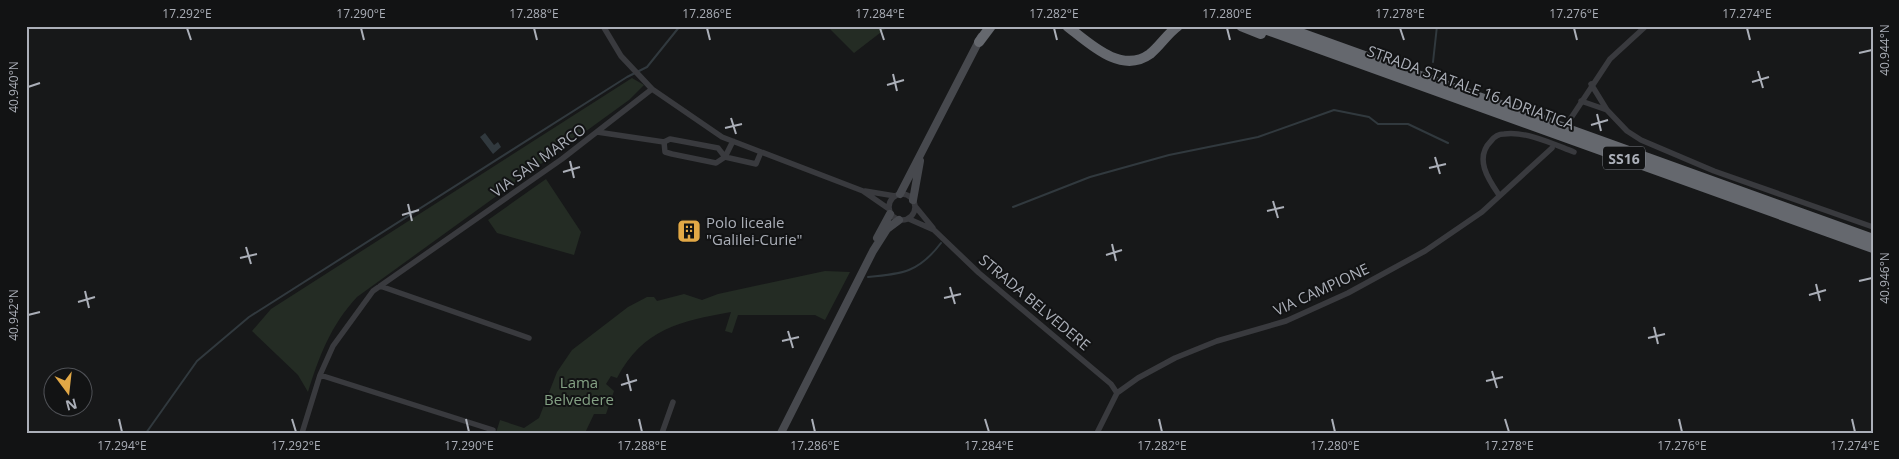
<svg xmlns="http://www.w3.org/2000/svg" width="1899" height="459" viewBox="0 0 1899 459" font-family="'Open Sans',sans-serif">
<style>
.green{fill:#242c24}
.water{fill:#31393e}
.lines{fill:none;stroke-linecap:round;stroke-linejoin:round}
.stream{stroke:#31393e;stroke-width:2}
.street{stroke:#393a3e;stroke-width:5.5}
.secondary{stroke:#47494e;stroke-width:8}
.highway{stroke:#65686e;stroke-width:10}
.ticks{fill:none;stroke:#abafb8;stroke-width:2}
.labels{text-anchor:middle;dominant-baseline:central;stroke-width:4;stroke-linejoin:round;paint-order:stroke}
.shield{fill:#121314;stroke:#7d8087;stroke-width:1}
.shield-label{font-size:14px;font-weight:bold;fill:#abafb8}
.street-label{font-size:15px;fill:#abafb8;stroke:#121314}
.poi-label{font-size:15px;fill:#abafb8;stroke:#121314;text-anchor:start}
.park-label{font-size:15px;fill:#84a184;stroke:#121314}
.neatline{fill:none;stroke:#abafb8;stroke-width:2}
.ticks-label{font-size:12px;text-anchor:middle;fill:#abafb8}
</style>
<rect width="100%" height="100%" fill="#171819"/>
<path class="green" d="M 827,26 L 889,26 L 854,53 Z
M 632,78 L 644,85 L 629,100 L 357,297 C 331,325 319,356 308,392 L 298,375 L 252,331 L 271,309 Z
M 546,179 L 581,232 L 574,255 L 497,233 L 488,220 Z
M 825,271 L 850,272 L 825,320 L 815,315 L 738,315 L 732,333 L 725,331 L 731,312 C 680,321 643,329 617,378 L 611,376 L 606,384 L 614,391 L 606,414 L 594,414 L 585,433 L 496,433 L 500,420 L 524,428 L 539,418 L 557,372 L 572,350 L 628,307 L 647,297 L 654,297 L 657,301 L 684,294 L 702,300 L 718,294 Z"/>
<path class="water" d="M 485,133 L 494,145 L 498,142 L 501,147 L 493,154 L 480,137 Z"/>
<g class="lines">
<path class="stream" d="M 1433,62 L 1437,26
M 1013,207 L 1090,177 L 1169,155 L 1258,137 L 1334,110 L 1369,117 L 1378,124 L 1408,124 L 1448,143
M 868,277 C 903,274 919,272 941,243
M 146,433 L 197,361 L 249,317 L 627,77 L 647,67 L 680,26"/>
<path class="street" d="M 603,26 L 621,56 L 652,89
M 1591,84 L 1607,110 L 1627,131 L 1641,140 L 1714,171 L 1873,227
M 1581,101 L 1607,110
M 1569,121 L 1610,59 L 1646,26
M 597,132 L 664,142 L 665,152 L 672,154 L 716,163 L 725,157 L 756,164 L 761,152
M 664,142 L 670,139 L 718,148 L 725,157
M 725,157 L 733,141
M 865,191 L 895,196
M889 207a13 13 0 1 1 26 0a13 13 0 1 1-26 0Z
M 1499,195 C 1488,179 1474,158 1491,141 C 1494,137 1499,134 1504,134 C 1527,131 1553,144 1574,152
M 915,206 L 933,228
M 909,219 L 934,230 L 979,273 L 1111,384 L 1117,393
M 380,286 L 529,338
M 320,375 L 493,430
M 302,433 L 320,375 L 333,346 L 373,291 L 562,159 L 652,89 L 722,137 L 863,191 L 889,209
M 662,433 L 673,402
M 1097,433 L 1117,393 L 1138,378 L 1175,358 L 1217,341 L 1286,321 L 1348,293 L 1425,251 L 1482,212 L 1552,148"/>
<path class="secondary" d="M 900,194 L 981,37
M 913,200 L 920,161
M 877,238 L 890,214
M 781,433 L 873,251 L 887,229 L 899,220"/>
<path class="highway" d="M 1067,26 C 1089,43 1121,75 1150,54 C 1160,46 1167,34 1178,26
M 1241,26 L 1261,34
M 1256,26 L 1873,248
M 1281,26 L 1873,239
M 979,42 L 991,26"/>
</g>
<path class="ticks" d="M 187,28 L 191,40M 361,28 L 364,40M 534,28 L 537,40M 707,28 L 710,40M 880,28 L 884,40M 1054,28 L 1057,40M 1227,28 L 1230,40M 1400,28 L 1404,40M 1574,28 L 1577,40M 1747,28 L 1750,40M 1859,53 L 1872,50M 1758,71 L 1763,88M 893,74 L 897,91M 1752,82 L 1769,77M 887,85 L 904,80M 28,87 L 40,83M 1597,114 L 1601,131M 731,118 L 736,134M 1591,125 L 1608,120M 725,128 L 742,124M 1435,157 L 1440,174M 570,161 L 574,178M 1429,168 L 1446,164M 563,172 L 580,167M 1273,201 L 1278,218M 408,204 L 412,221M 1267,211 L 1284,207M 402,215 L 419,210M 1112,244 L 1116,261M 246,247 L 251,264M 1106,255 L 1122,250M 240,258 L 257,254M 1859,281 L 1872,278M 1816,284 L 1820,301M 950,287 L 955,304M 85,291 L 89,308M 1809,295 L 1826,290M 944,298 L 961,294M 78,302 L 95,297M 28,315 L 40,312M 1654,327 L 1658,344M 788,331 L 793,348M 1648,338 L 1665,334M 782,341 L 799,337M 1492,371 L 1497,388M 627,374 L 631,391M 1486,381 L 1503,377M 621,385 L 637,380M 119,419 L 122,432M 292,419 L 296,432M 466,419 L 469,432M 639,419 L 642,432M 812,419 L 815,432M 985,419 L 989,432M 1159,419 L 1162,432M 1332,419 L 1335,432M 1505,419 L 1509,432M 1679,419 L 1682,432M 1852,419 L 1855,432"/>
<defs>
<g id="building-square" transform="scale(1.25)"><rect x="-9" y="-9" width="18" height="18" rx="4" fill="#e2a846" stroke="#121314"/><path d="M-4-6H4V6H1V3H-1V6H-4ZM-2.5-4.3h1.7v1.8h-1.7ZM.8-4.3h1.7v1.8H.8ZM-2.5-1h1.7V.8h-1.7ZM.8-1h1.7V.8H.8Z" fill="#111"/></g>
</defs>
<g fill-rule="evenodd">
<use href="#building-square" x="689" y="231"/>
</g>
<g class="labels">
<rect class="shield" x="1603" y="146.5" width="42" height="23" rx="4"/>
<g class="shield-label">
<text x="1624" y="158">SS16</text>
</g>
<g class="street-label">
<text transform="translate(1471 87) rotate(20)">STRADA STATALE 16 ADRIATICA</text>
<text transform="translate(538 160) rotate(-36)">VIA SAN MARCO</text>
<text transform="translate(1321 289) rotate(-25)">VIA CAMPIONE</text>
<text transform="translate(1035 302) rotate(40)">STRADA BELVEDERE</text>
</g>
<g class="poi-label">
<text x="706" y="222">Polo liceale<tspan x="706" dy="17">"Galilei-Curie"</tspan></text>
</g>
<g class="park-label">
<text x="579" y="382">Lama<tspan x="579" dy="17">Belvedere</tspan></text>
</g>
</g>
<rect width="1899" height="459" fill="none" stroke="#121314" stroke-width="55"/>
<g transform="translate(68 392) rotate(165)"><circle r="24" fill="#121314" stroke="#4f5156"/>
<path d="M0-4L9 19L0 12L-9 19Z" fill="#e2a846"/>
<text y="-8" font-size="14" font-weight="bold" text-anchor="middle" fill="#abafb8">N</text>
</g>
<rect x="28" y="28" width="1844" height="404" class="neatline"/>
<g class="ticks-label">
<text x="187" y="18">17.292°E</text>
<text x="361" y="18">17.290°E</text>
<text x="534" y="18">17.288°E</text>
<text x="707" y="18">17.286°E</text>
<text x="880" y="18">17.284°E</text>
<text x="1054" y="18">17.282°E</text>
<text x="1227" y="18">17.280°E</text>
<text x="1400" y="18">17.278°E</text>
<text x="1574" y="18">17.276°E</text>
<text x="1747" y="18">17.274°E</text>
<text transform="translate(1885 50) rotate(-90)" y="4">40.944°N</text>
<text transform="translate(14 87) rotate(-90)" y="4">40.940°N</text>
<text transform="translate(1885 278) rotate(-90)" y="4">40.946°N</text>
<text transform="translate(14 315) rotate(-90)" y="4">40.942°N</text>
<text x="122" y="450">17.294°E</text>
<text x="296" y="450">17.292°E</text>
<text x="469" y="450">17.290°E</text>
<text x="642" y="450">17.288°E</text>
<text x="815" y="450">17.286°E</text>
<text x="989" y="450">17.284°E</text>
<text x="1162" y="450">17.282°E</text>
<text x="1335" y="450">17.280°E</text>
<text x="1509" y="450">17.278°E</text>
<text x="1682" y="450">17.276°E</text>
<text x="1855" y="450">17.274°E</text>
</g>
</svg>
